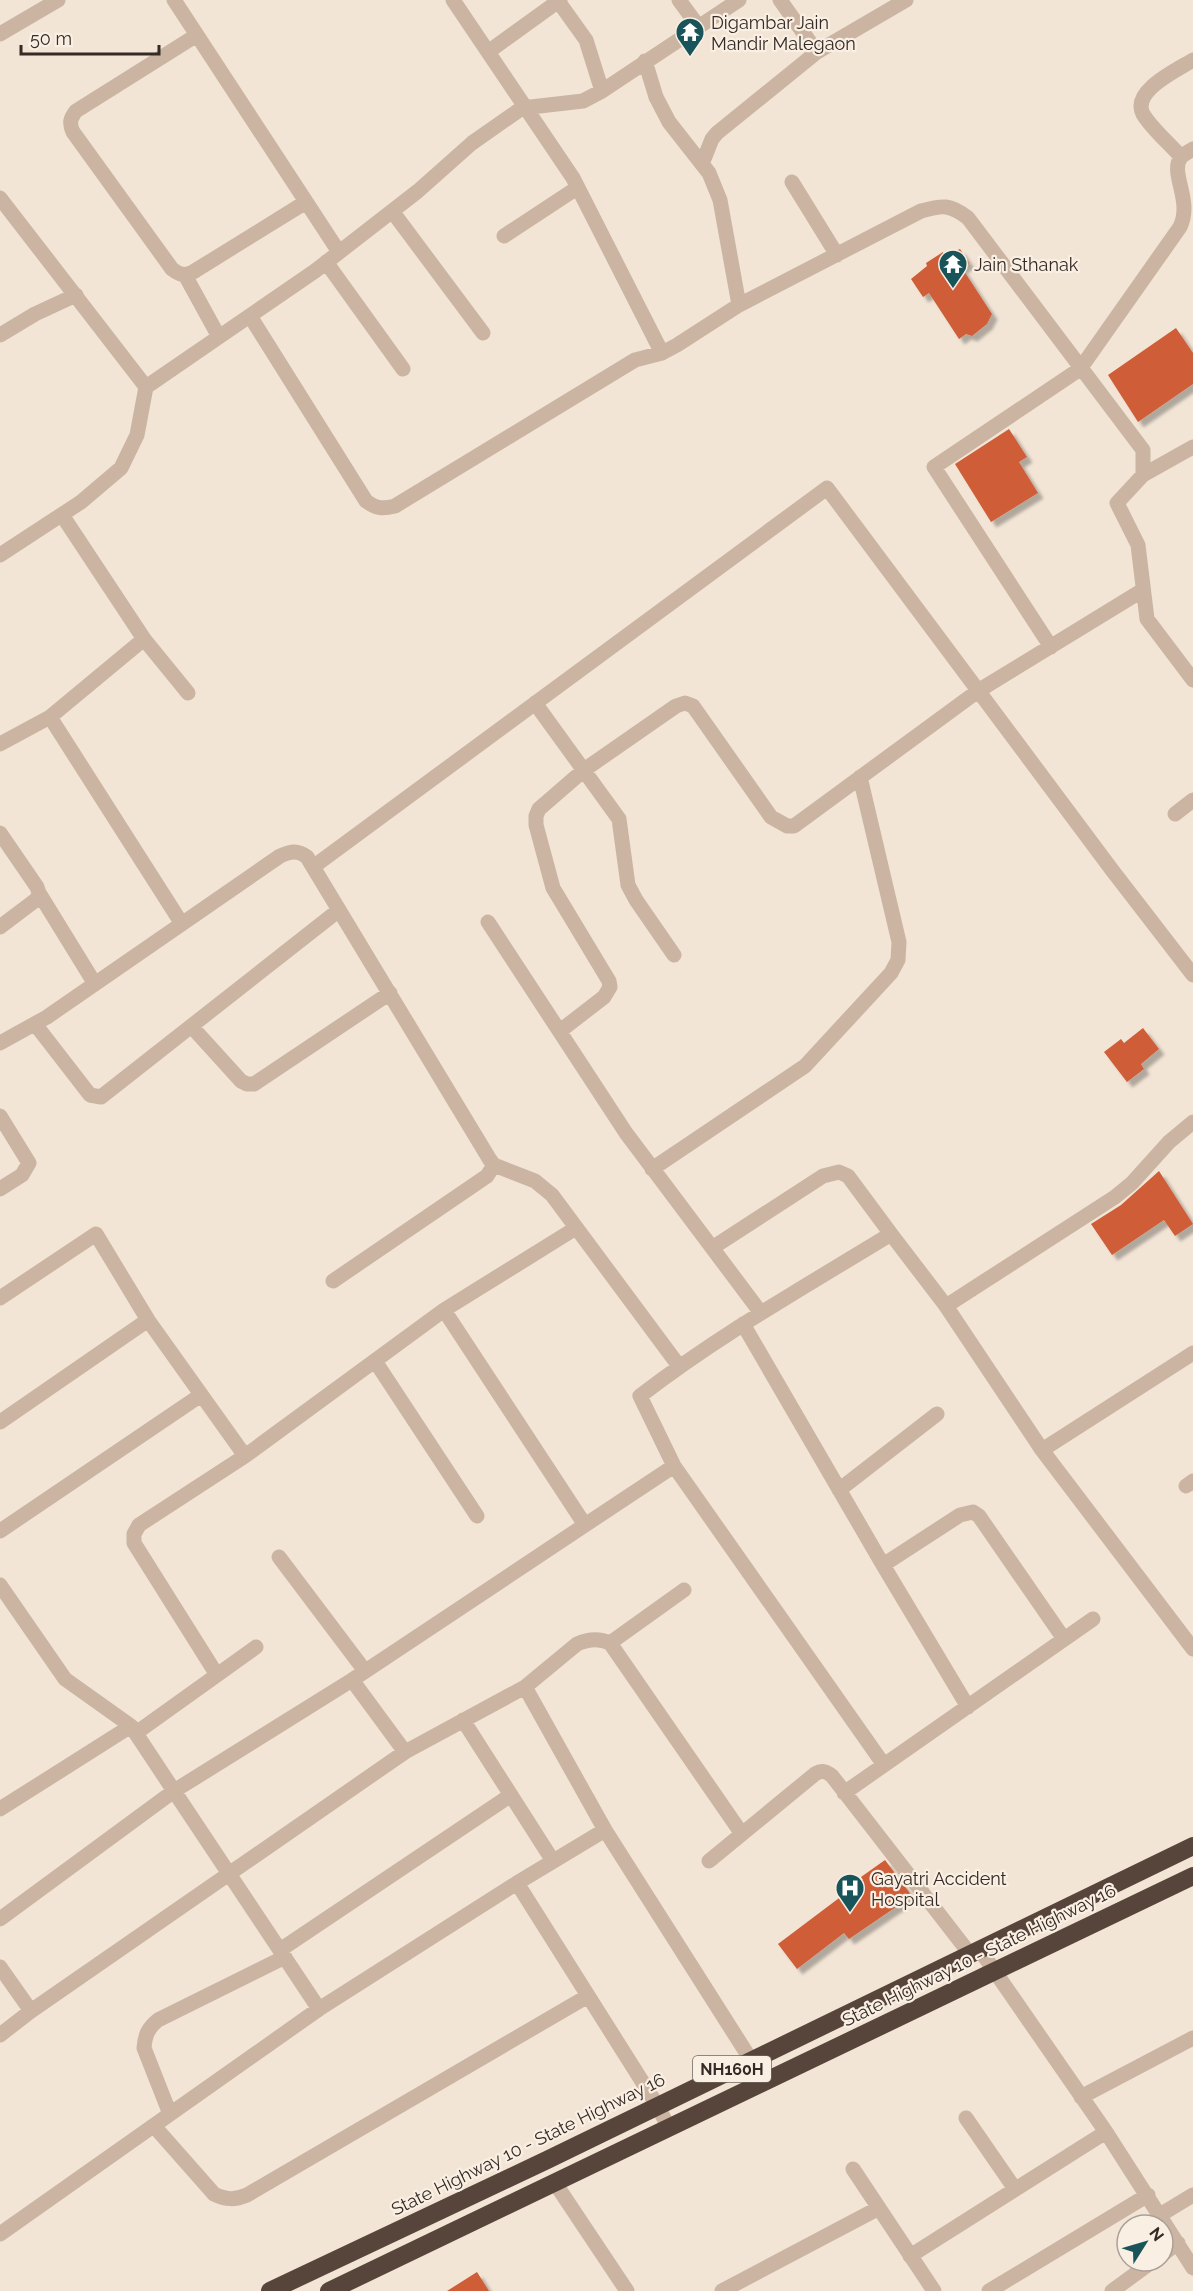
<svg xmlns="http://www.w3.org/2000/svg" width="1193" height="2291" viewBox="0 0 1193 2291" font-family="Raleway,sans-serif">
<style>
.building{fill:#ce5d38;filter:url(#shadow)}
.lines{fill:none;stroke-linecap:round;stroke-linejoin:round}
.minor{stroke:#cbb5a2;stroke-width:15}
.highway{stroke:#57443b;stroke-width:18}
.labels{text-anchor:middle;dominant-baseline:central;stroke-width:4.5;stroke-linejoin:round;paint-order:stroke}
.shield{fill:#faefe3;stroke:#70655e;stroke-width:1.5}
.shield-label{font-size:16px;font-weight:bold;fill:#352a25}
.poi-label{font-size:18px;fill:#352a25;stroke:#faefe3;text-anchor:start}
.street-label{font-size:18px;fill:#352a25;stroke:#faefe3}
</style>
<defs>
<filter id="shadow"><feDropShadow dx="5.5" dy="5.5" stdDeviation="1.5" flood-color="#0004"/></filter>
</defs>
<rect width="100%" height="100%" fill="#f2e5d6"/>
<path class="building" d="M 960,249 L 969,263 L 962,268 L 992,314 L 987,324 L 972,336 L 966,334 L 959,339 L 929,293 L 923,297 L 911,279 L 927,266 L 926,263 L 943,252 L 944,256 Z
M 1176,328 L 1193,353 L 1193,384 L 1138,422 L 1108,375 Z
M 1009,429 L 1027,457 L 1019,462 L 1038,493 L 991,522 L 955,464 Z
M 1143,1028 L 1159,1049 L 1141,1064 L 1144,1069 L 1127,1082 L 1104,1052 L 1121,1039 L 1124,1043 Z
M 1159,1171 L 1193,1224 L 1175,1236 L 1164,1220 L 1112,1255 L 1091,1224 L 1121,1205 Z
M 885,1860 L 912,1896 L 849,1939 L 844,1933 L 797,1969 L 778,1944 L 863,1880 L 861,1877 Z
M 477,2272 L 489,2291 L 447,2291 Z"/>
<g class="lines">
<path class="minor" d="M 174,0 L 339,252
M 453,0 L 573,178 L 662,353
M 679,0 L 698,26
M 780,0 L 817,52 L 906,0
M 558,1 L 586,40 L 602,91
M 0,34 L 58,0
M 197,35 L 76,111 C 70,119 69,123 73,132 L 172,269 C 180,275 184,276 193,272 L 306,202
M 488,52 L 560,0
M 1181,157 C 1170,144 1151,128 1143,114 C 1131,91 1177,70 1193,60
M 702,164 L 712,139 L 717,133 L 817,52
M 792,182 L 837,255
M 0,198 L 146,387
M 392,211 L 483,333
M 504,236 L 577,188
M 326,262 L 403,369
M 185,275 L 219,337
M 739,305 L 921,211 C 943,205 950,204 968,218 L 1143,450 L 1143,475 L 1117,503 L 1138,545 L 1147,619 L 1193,680
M 250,316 L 366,501 C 377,509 383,509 395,506 L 635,360 L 662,353 L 677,345 L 739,305 L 720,200 L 709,173 L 669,122 L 656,97 L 645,61
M 0,335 L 35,314 L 76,295
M 1143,475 L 1193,447
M 62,515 L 144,639 L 188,693
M 0,555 L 81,502 L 121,468 L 137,435 L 146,387 L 315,271 L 418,191 L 472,143 L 522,108 L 583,101 L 602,91 L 739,0
M 1051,647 L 934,467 L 1080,369 L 1180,227 C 1193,200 1169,173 1181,157 C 1184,154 1190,151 1193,149
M 535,703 L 619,819 L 628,885 L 636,900 L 674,955
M 50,717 L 182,924
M 0,744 L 50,717 L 144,639
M 1175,814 L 1193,800
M 0,833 L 37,887 L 39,893 L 37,899 L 0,927
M 313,867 L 827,488 L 1112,870 L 1193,975
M 39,893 L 95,984
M 488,922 L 626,1133 L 761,1313
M 35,1024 L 90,1095 L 101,1097 L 339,910
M 192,1027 L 241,1081 L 247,1084 L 254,1084 L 390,993
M 560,1031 L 604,997 L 610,987 L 609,981 L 553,888 L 536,825 L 536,816 L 539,809 L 584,770 L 676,706 L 685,703 L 693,706 L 771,817 L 787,826 L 794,826 L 978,691 L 1143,590
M 0,1043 L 47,1017 L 280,856 C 291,851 298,850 307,857 L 490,1160 L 494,1165 L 535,1181 L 552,1195 L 679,1366
M 0,1116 L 29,1163 L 22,1175 L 0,1189
M 652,1169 L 805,1066 L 891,973 L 898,960 L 899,942 L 860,777
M 712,1248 L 823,1176 L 839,1172 L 848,1176 L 891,1234
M 333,1281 L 487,1176 L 494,1165
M 0,1298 L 96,1234 L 148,1320 L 0,1422
M 946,1306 L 1115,1197 L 1132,1183 L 1169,1142 L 1193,1122
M 444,1310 L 576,1228
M 743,1324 L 883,1565 L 968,1707
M 375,1361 L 477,1516
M 1042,1450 L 1193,1353
M 674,1466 L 884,1765
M 1186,1486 L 1193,1481
M 839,1490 L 937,1414
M 585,1525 L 674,1466 L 640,1396 C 719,1335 806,1286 891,1234 L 946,1306 L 1042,1450 L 1193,1649
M 0,1531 L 201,1395
M 279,1557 L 365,1671
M 883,1565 L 960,1515 L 973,1512 L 979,1516 L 1064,1639
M 0,1585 L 65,1679 L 131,1726 L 174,1791 L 352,1680 L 585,1525 L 444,1310 L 245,1456 L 148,1320
M 610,1643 L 684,1590
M 217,1675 L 134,1543 L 134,1534 L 139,1525 L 245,1456
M 352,1680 L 405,1752 L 525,1687 L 605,1830 L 517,1883
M 525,1687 L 577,1644 C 588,1639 599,1638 610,1643 L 742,1834
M 463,1720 L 553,1861
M 136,1733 L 256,1647
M 844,1793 L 1093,1619
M 0,1809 L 131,1726
M 605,1830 L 751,2060
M 709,1861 L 815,1774 C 822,1770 826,1771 832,1776 L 970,1954
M 0,1919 L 174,1791 L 319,2009 L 517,1883 L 657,2105 L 669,2128
M 280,1950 L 511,1795
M 980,1950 L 1106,2132 L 1193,2268
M 0,1967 L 31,2011 L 405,1752
M 0,2035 L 31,2011
M 1081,2097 L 1193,2038
M 170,2114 L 144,2048 C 145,2035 148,2028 158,2020 L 285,1957
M 966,2118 L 1015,2189
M 154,2126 L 214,2194 C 226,2200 235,2200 247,2195 L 588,1996
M 853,2169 L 934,2291
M 555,2183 L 627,2291
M 1160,2215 L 1193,2195
M 0,2234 L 319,2009
M 1163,2254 L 1178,2243
M 910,2256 L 1106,2132
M 722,2291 L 879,2208
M 989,2291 L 1148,2195
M 1112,2291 L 1153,2261"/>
<path class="highway" d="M 270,2291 L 547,2160 L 1193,1846
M 329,2291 L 1193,1876"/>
</g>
<defs>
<g id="temple-pin" transform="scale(1.5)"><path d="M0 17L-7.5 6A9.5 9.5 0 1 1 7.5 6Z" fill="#185459" stroke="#faefe3"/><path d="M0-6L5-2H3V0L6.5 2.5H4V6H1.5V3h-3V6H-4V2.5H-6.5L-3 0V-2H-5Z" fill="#fff"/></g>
<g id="hospital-pin" transform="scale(1.5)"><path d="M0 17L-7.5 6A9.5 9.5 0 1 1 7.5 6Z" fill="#185459" stroke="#faefe3"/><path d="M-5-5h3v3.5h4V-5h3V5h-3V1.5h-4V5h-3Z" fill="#fff"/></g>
</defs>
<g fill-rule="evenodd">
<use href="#temple-pin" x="690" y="32"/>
<use href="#temple-pin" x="953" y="264"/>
<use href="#hospital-pin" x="850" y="1888"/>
</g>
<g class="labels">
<rect class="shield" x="693" y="2056" width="78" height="26" rx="4.5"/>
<g class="shield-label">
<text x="732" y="2069">NH160H</text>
</g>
<g class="poi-label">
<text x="711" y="22">Digambar Jain<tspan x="711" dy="21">Mandir Malegaon</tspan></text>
<text x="974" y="264">Jain Sthanak</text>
<text x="871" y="1878">Gayatri Accident<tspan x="871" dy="21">Hospital</tspan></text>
</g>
<g class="street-label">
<text transform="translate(979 1955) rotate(-26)">State Highway 10 - State Highway 16</text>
<text transform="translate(528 2144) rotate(-26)">State Highway 10 - State Highway 16</text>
</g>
</g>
<g transform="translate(1145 2243) rotate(53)"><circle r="28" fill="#faefe3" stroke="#aba097" stroke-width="1.5"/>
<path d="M0-4.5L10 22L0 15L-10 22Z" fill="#185459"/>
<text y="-9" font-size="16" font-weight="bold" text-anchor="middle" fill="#352a25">N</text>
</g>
<path d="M21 45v9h138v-9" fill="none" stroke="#352a25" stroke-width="3"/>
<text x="30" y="45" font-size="18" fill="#352a25" stroke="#faefe3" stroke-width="4.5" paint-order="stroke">50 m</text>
</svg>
